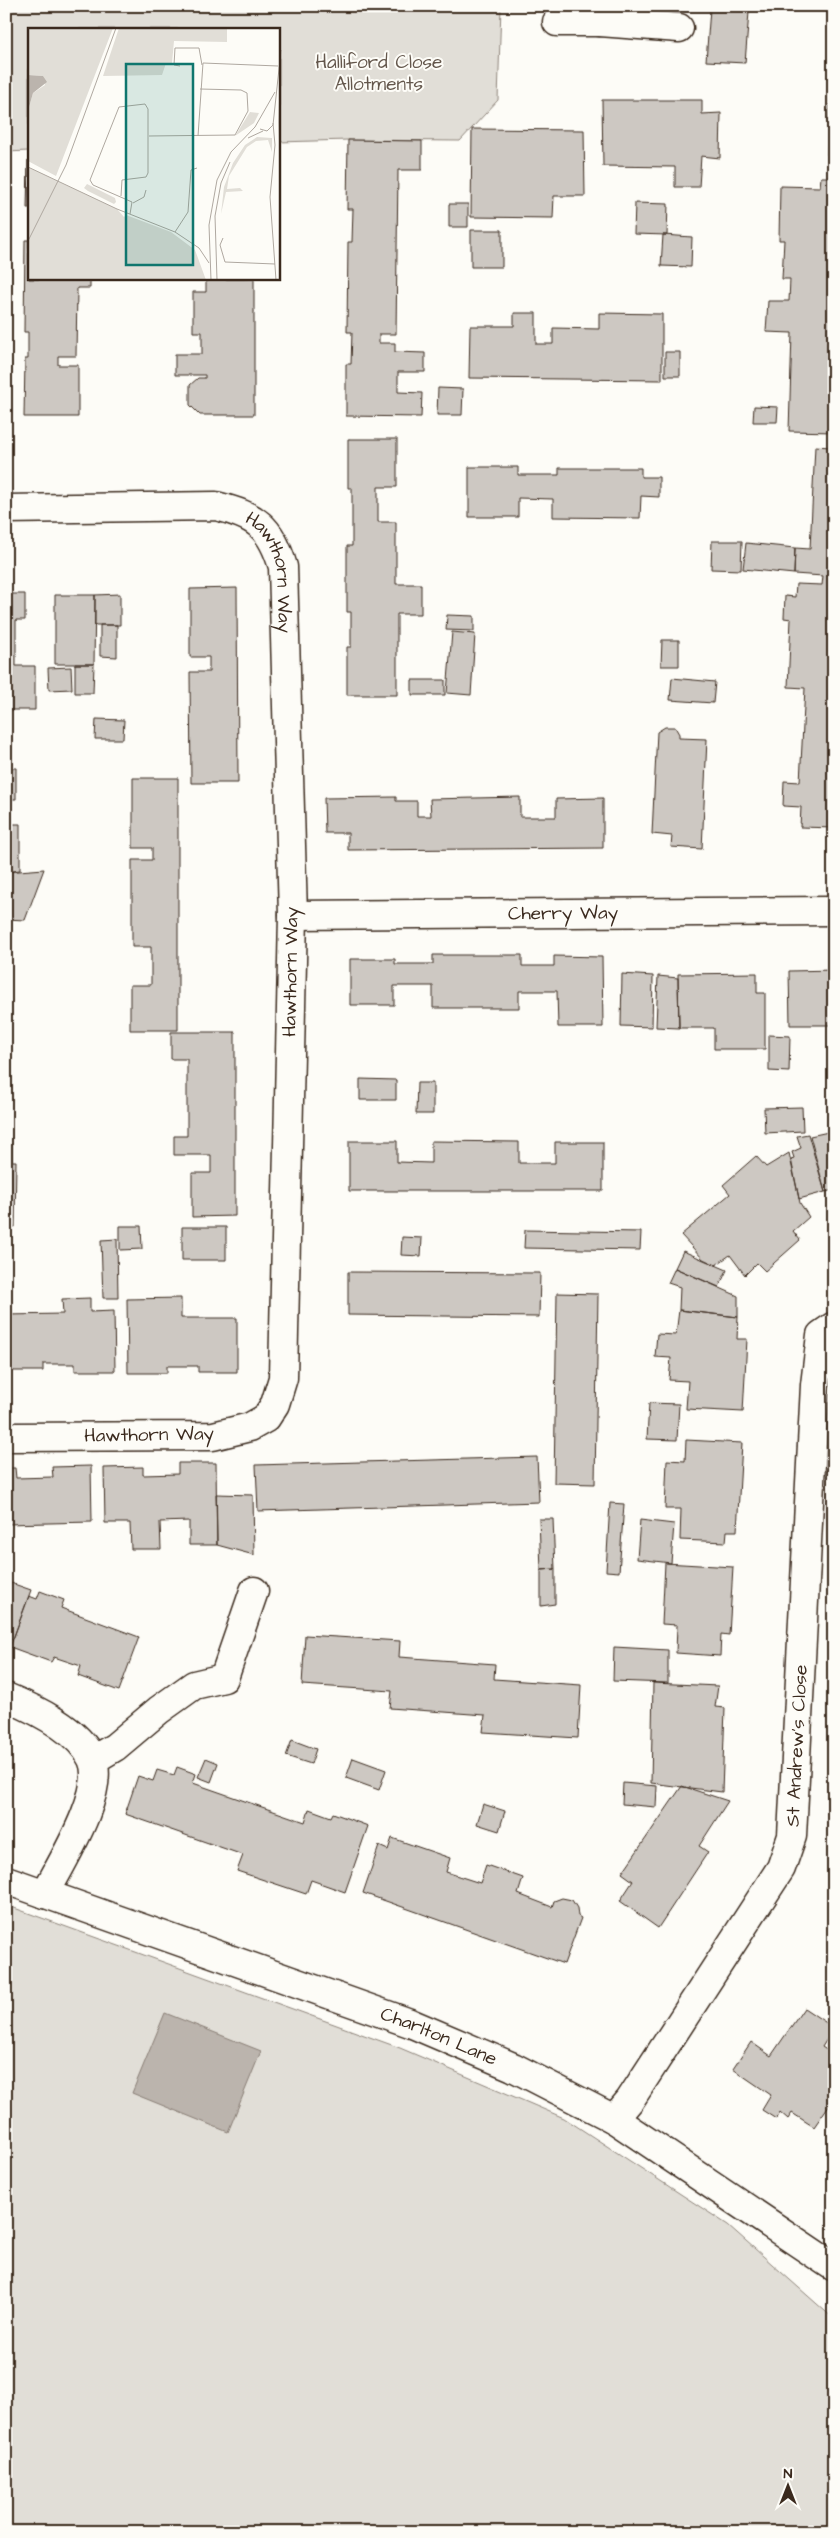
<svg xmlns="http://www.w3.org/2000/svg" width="840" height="2538" viewBox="0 0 840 2538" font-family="'Architects Daughter',sans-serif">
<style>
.green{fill:#e1ded7;stroke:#8e847a}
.water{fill:#bbb4ad;stroke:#887d74}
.building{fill:#cdc8c2;stroke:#3b2a1e}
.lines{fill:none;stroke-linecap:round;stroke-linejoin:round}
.street-casing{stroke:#3b2a1e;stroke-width:31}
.street{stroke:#fdfcf7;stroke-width:28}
.labels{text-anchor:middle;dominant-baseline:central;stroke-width:4;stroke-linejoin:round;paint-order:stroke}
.park-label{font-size:19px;fill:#64574c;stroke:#fdfcf7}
.street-label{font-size:19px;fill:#3b2a1e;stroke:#fdfcf7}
.inset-road{fill:none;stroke:#afa8a0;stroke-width:1}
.view{fill:#0f766e;fill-opacity:0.15;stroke:#0f766e;stroke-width:2.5}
.inset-edge{fill:none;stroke:#3b2a1e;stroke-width:2.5}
</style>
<rect width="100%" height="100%" fill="#fdfcf7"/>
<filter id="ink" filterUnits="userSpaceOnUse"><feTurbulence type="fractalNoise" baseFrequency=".02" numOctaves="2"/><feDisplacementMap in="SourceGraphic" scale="10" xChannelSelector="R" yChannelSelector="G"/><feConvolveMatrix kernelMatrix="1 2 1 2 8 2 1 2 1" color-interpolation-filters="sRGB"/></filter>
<g filter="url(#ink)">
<path class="green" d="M 6,6 L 501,6 L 498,100 L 460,141 L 348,140 L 279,142 L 279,29 L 29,29 L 29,151 L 6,152 Z
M 6,1905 L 400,2048 L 564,2118 L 728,2225 L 834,2319 L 834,2532 L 6,2532 Z"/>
<path class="water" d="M 165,2013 L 261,2051 L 228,2132 L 132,2093 Z"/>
<path class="building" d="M 834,6 L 834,156 L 827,155 Z
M 710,9 L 749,12 L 745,63 L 706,61 Z
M 602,100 L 702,100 L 702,114 L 721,113 L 720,158 L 701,156 L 699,187 L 675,187 L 675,167 L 603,166 Z
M 472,129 L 584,130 L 585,196 L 554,196 L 553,218 L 471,217 Z
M 348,140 L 422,141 L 422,170 L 398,170 L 396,334 L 379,334 L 379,343 L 395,343 L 395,352 L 425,353 L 425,372 L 398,372 L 398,392 L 422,393 L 421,417 L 346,416 L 346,364 L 351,364 L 352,332 L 347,332 L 348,242 L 352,242 L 353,209 L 347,209 Z
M 28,160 L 29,208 L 27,208 Z
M 821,177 L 834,177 L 834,432 L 789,431 L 792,333 L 766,332 L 768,301 L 789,301 L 790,279 L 782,279 L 784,240 L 779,240 L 780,186 L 820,187 Z
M 635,203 L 668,204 L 667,235 L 634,234 Z
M 449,204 L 468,204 L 468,227 L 449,227 Z
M 471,230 L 502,230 L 502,267 L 471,267 Z
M 663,235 L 692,237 L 691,267 L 661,266 Z
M 25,240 L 29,240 L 29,279 L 90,279 L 90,288 L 77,288 L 76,356 L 58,356 L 58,365 L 78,365 L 78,417 L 24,417 L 25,359 L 28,359 L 28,332 L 24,332 Z
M 206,279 L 254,279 L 254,415 L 200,415 L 190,405 L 190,385 L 198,378 L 205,378 L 205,375 L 175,375 L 175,354 L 202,354 L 202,332 L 193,332 L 193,292 L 206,292 Z
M 514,313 L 536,313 L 536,344 L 553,344 L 553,328 L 599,329 L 599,313 L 662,314 L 662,380 L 469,378 L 470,326 L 514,326 Z
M 665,352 L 680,352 L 680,376 L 665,376 Z
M 438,388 L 463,389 L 462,415 L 437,415 Z
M 754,406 L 778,407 L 777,422 L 753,422 Z
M 831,433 L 834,433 L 834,828 L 800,827 L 801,807 L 783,806 L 784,781 L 800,782 L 805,688 L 788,687 L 791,619 L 784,618 L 785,596 L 795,597 L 796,584 L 822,585 L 823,576 L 794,574 L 795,548 L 810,549 L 815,446 L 831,447 Z
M 348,439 L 397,439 L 397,487 L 378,487 L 378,522 L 396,522 L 396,584 L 421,584 L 421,614 L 397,614 L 397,695 L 347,695 L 347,647 L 351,647 L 351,612 L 347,612 L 347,546 L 352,546 L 352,488 L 348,488 Z
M 469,467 L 518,467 L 518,475 L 559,475 L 559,468 L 641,468 L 641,477 L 659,477 L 659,497 L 641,496 L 640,518 L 553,517 L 553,499 L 518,498 L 518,517 L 469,517 Z
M 712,541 L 742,541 L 741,570 L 711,569 Z
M 746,543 L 795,548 L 794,574 L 743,569 Z
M 237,588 L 238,783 L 191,783 L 190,672 L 209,672 L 209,657 L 190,657 L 190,589 Z
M 6,594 L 25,594 L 25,620 L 16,620 L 16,666 L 35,666 L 35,710 L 6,710 Z
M 120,594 L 120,625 L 95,625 L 95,595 Z
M 55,595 L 95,595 L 94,664 L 55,664 Z
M 447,615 L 474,616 L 474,631 L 446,630 Z
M 100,625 L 117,625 L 117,657 L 100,656 Z
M 452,632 L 475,634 L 471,695 L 447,693 Z
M 662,640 L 679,640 L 679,666 L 661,666 Z
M 75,664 L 94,664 L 93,693 L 75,693 Z
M 71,667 L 72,689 L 49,690 L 48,668 Z
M 672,678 L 715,682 L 713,703 L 670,700 Z
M 412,680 L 445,680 L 445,695 L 412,695 Z
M 96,719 L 124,720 L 123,739 L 95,739 Z
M 665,727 L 675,727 L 679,734 L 679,738 L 707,739 L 702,849 L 671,847 L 672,836 L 652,834 L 657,732 Z
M 6,768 L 16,768 L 16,799 L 6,799 Z
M 133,778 L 178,778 L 178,1030 L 130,1030 L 130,985 L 151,985 L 151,947 L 132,947 L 132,860 L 152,860 L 152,848 L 133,848 Z
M 396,797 L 396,801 L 417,801 L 417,816 L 431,816 L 430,799 L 520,797 L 520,817 L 556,817 L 556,799 L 603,798 L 603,848 L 348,850 L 348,833 L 325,833 L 324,798 Z
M 6,824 L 20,824 L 20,870 L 6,872 Z
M 44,869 L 25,920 L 6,919 L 6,872 Z
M 433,955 L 522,955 L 522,966 L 554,966 L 554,956 L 602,957 L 603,1027 L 558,1027 L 557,991 L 519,991 L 519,1008 L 433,1008 L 433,986 L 394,986 L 394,1005 L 350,1005 L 350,959 L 395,959 L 395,964 L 433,964 Z
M 834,970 L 834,1025 L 790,1025 L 789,971 Z
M 757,973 L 757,993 L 765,993 L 765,1049 L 714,1049 L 714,1028 L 679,1028 L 678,974 Z
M 622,974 L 653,976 L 652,1027 L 621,1026 Z
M 658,976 L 678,978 L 679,1028 L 656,1027 Z
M 171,1032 L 235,1032 L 235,1216 L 192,1217 L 192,1173 L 211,1173 L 211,1155 L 174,1155 L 174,1136 L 187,1136 L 187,1059 L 171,1059 Z
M 769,1035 L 790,1036 L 789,1072 L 769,1071 Z
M 360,1079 L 396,1080 L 396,1100 L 360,1100 Z
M 417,1083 L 433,1083 L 433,1114 L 416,1114 Z
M 802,1107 L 803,1131 L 765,1133 L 764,1108 Z
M 833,1131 L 834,1190 L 825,1192 L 810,1136 Z
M 808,1134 L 825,1192 L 799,1199 L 791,1159 L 794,1158 L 792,1152 L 801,1148 L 797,1136 Z
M 349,1141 L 397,1141 L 397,1162 L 431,1163 L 431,1141 L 519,1142 L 519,1163 L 555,1163 L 555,1142 L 603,1142 L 603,1191 L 349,1191 Z
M 6,1145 L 12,1145 L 12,1161 L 6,1161 Z
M 789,1153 L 800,1203 L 809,1217 L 793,1231 L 800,1240 L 765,1271 L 757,1263 L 745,1275 L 730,1255 L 716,1265 L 703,1259 L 681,1235 L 730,1194 L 723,1185 L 756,1156 L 766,1167 Z
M 6,1161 L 16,1161 L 15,1227 L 6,1227 Z
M 120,1226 L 141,1226 L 142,1249 L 120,1250 Z
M 182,1227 L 226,1227 L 226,1260 L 182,1260 Z
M 525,1230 L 641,1232 L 640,1250 L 524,1248 Z
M 402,1237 L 422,1238 L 421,1256 L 401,1255 Z
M 117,1239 L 118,1298 L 103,1298 L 101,1240 Z
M 683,1251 L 727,1270 L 719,1287 L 675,1268 Z
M 675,1268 L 738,1296 L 738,1317 L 679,1310 L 680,1287 L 668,1283 Z
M 348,1272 L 540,1273 L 539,1317 L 348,1315 Z
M 557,1293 L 598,1294 L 595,1484 L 554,1483 Z
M 90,1298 L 90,1312 L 114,1311 L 115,1371 L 75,1371 L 75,1364 L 43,1364 L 43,1371 L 6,1371 L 6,1315 L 63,1314 L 62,1299 Z
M 181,1298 L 181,1318 L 237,1318 L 237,1372 L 198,1372 L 198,1366 L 167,1366 L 167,1373 L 128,1373 L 127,1299 Z
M 679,1310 L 738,1317 L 737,1339 L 747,1339 L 743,1412 L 686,1409 L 688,1381 L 669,1380 L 671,1358 L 655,1357 L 657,1334 L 676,1335 Z
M 649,1403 L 679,1404 L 677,1440 L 647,1439 Z
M 686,1440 L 742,1443 L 737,1531 L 727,1531 L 726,1542 L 680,1540 L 681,1509 L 665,1509 L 667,1460 L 685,1461 Z
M 537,1457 L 539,1502 L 258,1511 L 256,1465 Z
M 178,1463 L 216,1463 L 217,1545 L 189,1545 L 189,1521 L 160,1522 L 161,1549 L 131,1549 L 130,1523 L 105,1523 L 104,1468 L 143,1467 L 143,1475 L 178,1474 Z
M 91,1466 L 92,1522 L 6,1524 L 6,1468 L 15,1468 L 16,1478 L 53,1477 L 52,1467 Z
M 216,1494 L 253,1495 L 254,1555 L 217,1545 Z
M 610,1503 L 624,1504 L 619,1572 L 606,1571 Z
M 539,1519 L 553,1519 L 555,1569 L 541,1570 Z
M 640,1520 L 674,1524 L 671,1563 L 637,1559 Z
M 665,1563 L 733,1567 L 729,1635 L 721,1634 L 720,1656 L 676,1653 L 677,1625 L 662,1624 Z
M 555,1569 L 555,1604 L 541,1606 L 541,1570 Z
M 11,1583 L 31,1590 L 13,1639 L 6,1636 L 6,1596 Z
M 40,1591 L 64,1600 L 61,1608 L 139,1637 L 119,1691 L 78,1676 L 81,1666 L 54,1657 L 51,1662 L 10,1647 L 29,1596 L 37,1599 Z
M 305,1635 L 400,1641 L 399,1657 L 495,1664 L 494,1679 L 581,1685 L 578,1738 L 483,1732 L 485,1715 L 390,1708 L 392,1691 L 302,1685 Z
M 614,1647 L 668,1650 L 668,1683 L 613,1681 Z
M 653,1683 L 718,1686 L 715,1707 L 725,1708 L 722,1792 L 651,1783 Z
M 292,1740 L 316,1749 L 311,1764 L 286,1756 Z
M 206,1758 L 218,1763 L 211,1782 L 198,1777 Z
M 353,1758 L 386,1770 L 379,1790 L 346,1778 Z
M 177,1767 L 196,1774 L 193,1783 L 305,1822 L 309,1809 L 331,1817 L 333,1813 L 368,1826 L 345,1892 L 311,1880 L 306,1894 L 237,1871 L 243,1855 L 125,1814 L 138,1776 L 153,1781 L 157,1770 L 174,1775 Z
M 623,1783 L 657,1786 L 656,1807 L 622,1804 Z
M 682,1786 L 728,1801 L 699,1846 L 708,1852 L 658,1928 L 620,1901 L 633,1881 L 622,1873 Z
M 483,1804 L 505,1811 L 499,1831 L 477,1824 Z
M 392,1838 L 450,1858 L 446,1872 L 480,1883 L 486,1865 L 523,1878 L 518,1894 L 552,1907 L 554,1901 L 562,1898 L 572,1900 L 577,1908 L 578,1916 L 581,1918 L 564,1964 L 363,1893 L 379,1846 L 388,1850 Z
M 804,2008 L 834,2028 L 822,2047 L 834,2055 L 834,2098 L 814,2127 L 792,2113 L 788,2119 L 780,2112 L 776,2119 L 762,2110 L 771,2095 L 733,2069 L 751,2042 L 771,2056 Z"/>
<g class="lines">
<g class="street-casing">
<g id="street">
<path d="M 601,6 L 600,22 L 679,28"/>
<path d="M 557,22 L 600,22"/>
<path id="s1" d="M 6,509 L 216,506 C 256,516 271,526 283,567 L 293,915 L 283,1378 L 275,1404 L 266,1418 L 250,1427 L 213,1436 L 6,1437"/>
<path id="s2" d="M 293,915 L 834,911"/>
<path d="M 6,1697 C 35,1709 78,1729 92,1759 C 107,1791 60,1865 45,1894"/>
<path d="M 93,1760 L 115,1747 L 159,1710 L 194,1685 L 224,1678 L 254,1591"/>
<path id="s3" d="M 6,1880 L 410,2023 L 513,2067 L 614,2119 L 834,2267"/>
<path id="s4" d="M 614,2119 L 630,2100 L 781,1868 L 792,1836 L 815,1385 L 821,1335 L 834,1326"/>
</g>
</g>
<use href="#street" class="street"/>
</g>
</g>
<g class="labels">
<g class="park-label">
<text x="379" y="62">Halliford Close<tspan x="379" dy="22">Allotments</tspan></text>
</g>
<g class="street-label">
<text stroke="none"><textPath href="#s1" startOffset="308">Hawthorn Way</textPath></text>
<text stroke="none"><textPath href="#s2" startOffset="270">Cherry Way</textPath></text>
<text transform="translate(291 972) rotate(-89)">Hawthorn Way</text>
<text transform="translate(149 1435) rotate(-1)">Hawthorn Way</text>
<text stroke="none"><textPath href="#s4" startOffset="426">St Andrew's Close</textPath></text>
<text stroke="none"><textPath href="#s3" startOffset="460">Charlton Lane</textPath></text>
</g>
</g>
<g transform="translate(28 28)">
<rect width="252" height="252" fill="#fdfcf7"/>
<path d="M 0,0 L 85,0 L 28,148 L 0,133 L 0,83 L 5,65 L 17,57 L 15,48 L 0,47 ZM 91,0 L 199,0 L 199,14 L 146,13 L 144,35 L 138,35 L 134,47 L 75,48 ZM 252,51 L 252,131 L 250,94 ZM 222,84 L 231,85 L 226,95 L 207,108 ZM 229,109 L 244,110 L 244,124 L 240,112 L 228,113 L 219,119 L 201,148 L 199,161 L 212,160 L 215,163 L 198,164 L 193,186 L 196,159 L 205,135 L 217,117 ZM 0,139 L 89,181 L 96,189 L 98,187 L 143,204 L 167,222 L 178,252 L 0,252 ZM 59,156 L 87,170 L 88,174 L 86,176 L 60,163 L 56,160 Z" fill="#e1ded7"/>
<path d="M 0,47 L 15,48 L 19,54 L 5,65 L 0,83 Z" fill="#bbb4ad"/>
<path class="inset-road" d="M 152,38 L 146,37 L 147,20 L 171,20 L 174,37M 245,95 L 247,117 L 242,169 L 248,252M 232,101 L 239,103 L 245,97 L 253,22M 121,108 L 207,107 L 220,83 L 219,65 L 213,62 L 172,61M 170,108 L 175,35 L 250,38M 220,110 L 235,103M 0,139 L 89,181 L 147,204 L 171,220 L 181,235M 93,168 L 94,152 L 118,149 L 120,145 L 120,81 L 117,76 L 91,79 L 62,152 L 65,157 L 104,174 L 102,186M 105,175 L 116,169 L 118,162M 147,204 L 160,184 L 163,142 L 169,140M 195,210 L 192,217 L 197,234 L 247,236M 0,213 L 38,137 L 88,0M 183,252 L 181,197 L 189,152 L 203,124 L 227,99 L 247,64M 189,252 L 187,188 L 193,155 L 202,134"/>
<path class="view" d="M 98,36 L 165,36 L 165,237 L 98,237 Z"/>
<rect width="252" height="252" class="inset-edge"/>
</g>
<rect width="840" height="2538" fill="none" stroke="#fdfcf7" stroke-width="25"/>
<rect x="12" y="12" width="815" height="2513" fill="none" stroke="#3b2a1e" stroke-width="2" filter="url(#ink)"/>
<g transform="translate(788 2486)" stroke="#fdfcf7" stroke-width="4" paint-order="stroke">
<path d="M0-4L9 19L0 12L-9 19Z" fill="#3b2a1e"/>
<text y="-8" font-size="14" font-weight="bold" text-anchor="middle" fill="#3b2a1e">N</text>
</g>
</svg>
